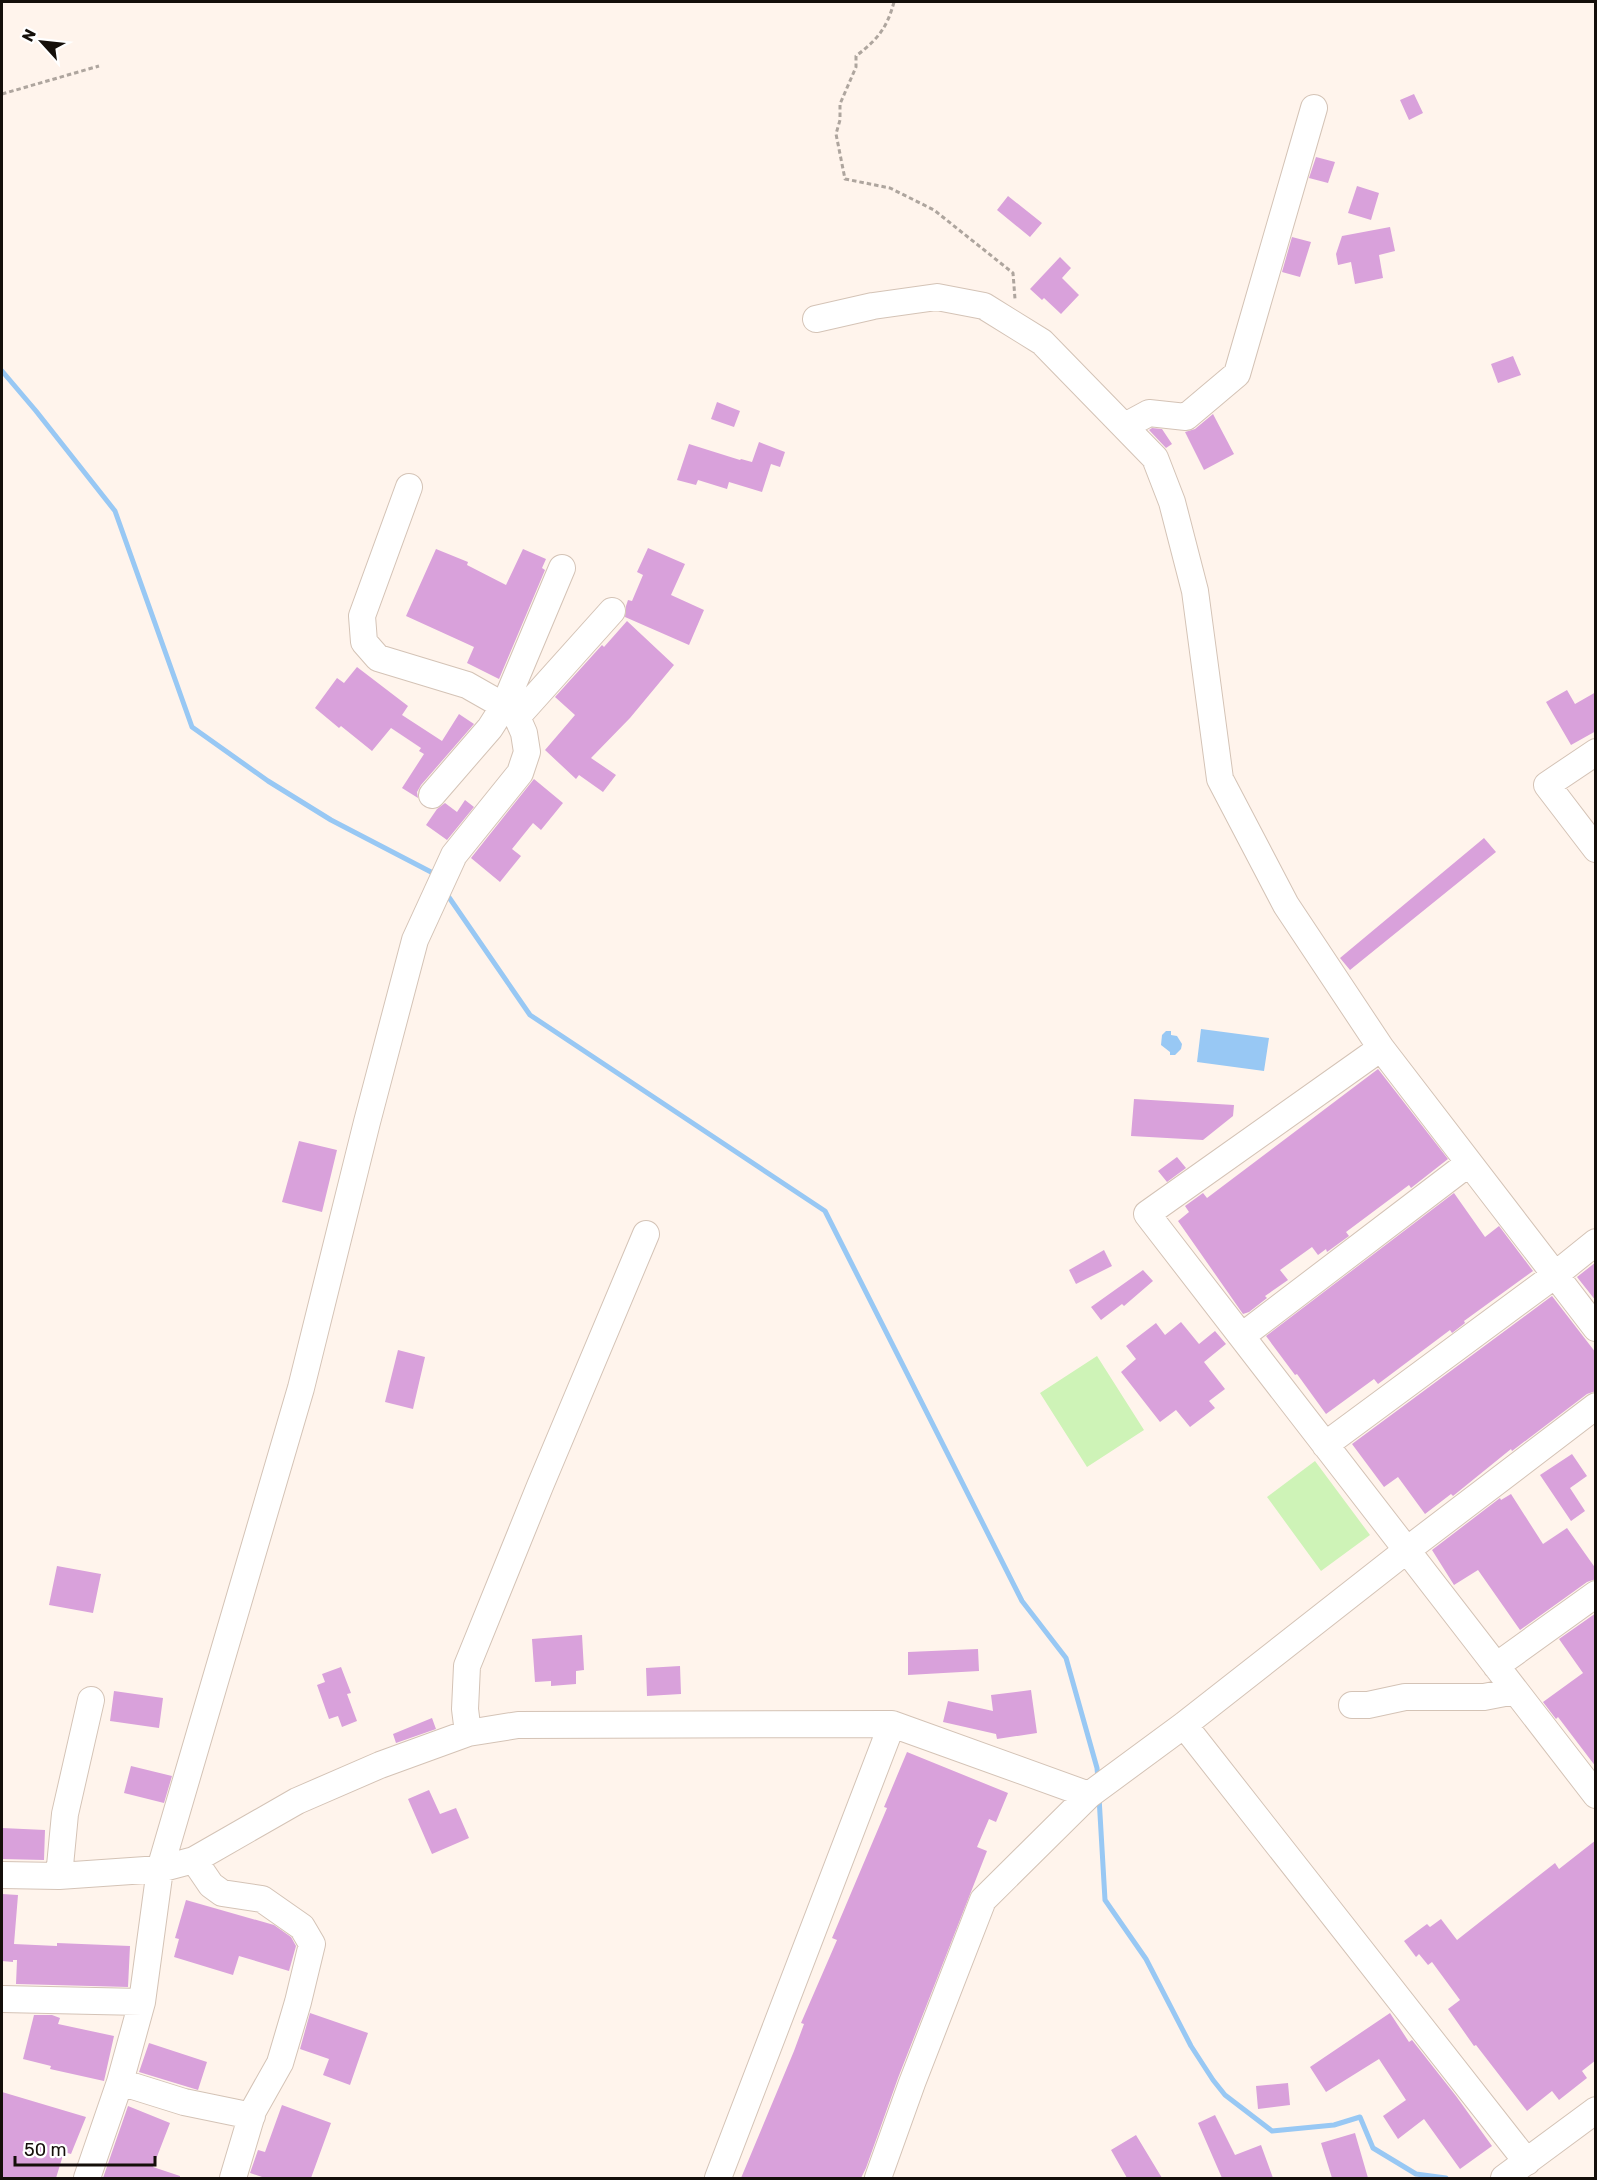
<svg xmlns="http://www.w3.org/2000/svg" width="1597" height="2180" viewBox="0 0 1597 2180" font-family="Rubik,sans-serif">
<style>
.green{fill:#cef3b7}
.water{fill:#98c8f4}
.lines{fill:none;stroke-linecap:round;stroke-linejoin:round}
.stream{stroke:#98c8f4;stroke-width:5}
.building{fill:#d9a1db}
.minor-casing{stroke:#d4c3b6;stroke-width:28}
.path{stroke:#aea59e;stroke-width:3;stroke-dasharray:4.5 3;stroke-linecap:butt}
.minor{stroke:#fff;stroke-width:26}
</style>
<rect width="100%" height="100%" fill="#fff4ec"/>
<path class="green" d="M 1097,1356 L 1144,1430 L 1087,1467 L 1040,1393 Z
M 1315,1461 L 1370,1535 L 1321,1571 L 1267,1497 Z"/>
<path class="water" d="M 1201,1029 L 1269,1038 L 1264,1071 L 1197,1062 Z
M 1166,1031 L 1171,1031 L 1171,1035 L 1177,1036 L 1182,1044 L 1181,1049 L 1175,1055 L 1170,1055 L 1170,1052 L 1161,1045 L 1162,1035 Z"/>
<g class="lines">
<path class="stream" d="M 2,371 L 36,411 L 115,511 L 192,727 L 268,781 L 331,820 L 431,872 L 436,878
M 446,893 L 530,1015 L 825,1211 L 1022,1601 L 1066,1658 L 1097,1768 L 1098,1779
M 1099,1797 L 1105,1900 L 1146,1959 L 1191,2046 L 1213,2080 L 1225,2095 L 1272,2131 L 1334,2125 L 1360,2117 L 1373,2148 L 1416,2174 L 1446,2178"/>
</g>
<path class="building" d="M 1414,94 L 1423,113 L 1409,120 L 1400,100 Z
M 1316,157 L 1335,162 L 1328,183 L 1309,178 Z
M 1357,186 L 1379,193 L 1371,220 L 1348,213 Z
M 1008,196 L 1042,223 L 1030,237 L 997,210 Z
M 1390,227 L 1395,251 L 1379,255 L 1383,278 L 1355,284 L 1351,262 L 1338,265 L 1336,254 L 1342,236 Z
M 1292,237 L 1311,242 L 1300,277 L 1282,272 Z
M 1060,257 L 1071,268 L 1062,278 L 1079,295 L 1061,314 L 1044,298 L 1042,300 L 1030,289 Z
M 1513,356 L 1521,375 L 1498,383 L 1491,364 Z
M 717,402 L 740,411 L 734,427 L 711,419 Z
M 1213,414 L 1234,454 L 1204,470 L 1185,432 L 1195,429 Z
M 1152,428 L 1162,429 L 1172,444 L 1166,448 L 1149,430 Z
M 759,442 L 785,452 L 780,467 L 771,464 L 762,492 L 729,482 L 727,489 L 698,480 L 696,485 L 677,480 L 689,444 L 740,460 L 741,459 L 752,462 Z
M 648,548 L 685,564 L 671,595 L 704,610 L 689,645 L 625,617 L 626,606 L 628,600 L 632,601 L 643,575 L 637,572 Z
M 436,549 L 468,562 L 467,565 L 506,585 L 523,549 L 546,559 L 542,568 L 545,570 L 499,679 L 467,663 L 474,647 L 406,616 Z
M 627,621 L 674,665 L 630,718 L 591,758 L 616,775 L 603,792 L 579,775 L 576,779 L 545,750 L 575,715 L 555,697 L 602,645 L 604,647 Z
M 357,667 L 408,706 L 402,715 L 442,741 L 459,714 L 474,724 L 421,785 L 417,792 L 418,798 L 402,788 L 424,754 L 419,751 L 421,748 L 391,728 L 372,751 L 341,726 L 339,728 L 315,708 L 337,678 L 344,683 Z
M 1567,690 L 1575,704 L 1596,692 L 1596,731 L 1571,745 L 1546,702 Z
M 534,779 L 563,803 L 541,830 L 533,823 L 512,849 L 521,856 L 500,882 L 471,858 Z
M 465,800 L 474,807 L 447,840 L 426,825 L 437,809 L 445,803 L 457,812 Z
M 1484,838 L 1496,852 L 1350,970 L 1340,958 Z
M 1378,1069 L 1448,1159 L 1411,1188 L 1409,1185 L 1346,1232 L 1349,1236 L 1327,1252 L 1326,1249 L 1318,1255 L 1312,1247 L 1280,1270 L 1288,1280 L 1265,1296 L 1267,1298 L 1249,1312 L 1243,1314 L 1178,1221 L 1189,1212 L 1185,1206 L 1203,1193 L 1207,1198 Z
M 1134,1099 L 1234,1105 L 1233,1116 L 1203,1140 L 1131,1136 Z
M 299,1141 L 337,1150 L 322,1212 L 282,1202 Z
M 1177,1157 L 1186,1168 L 1167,1182 L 1158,1171 Z
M 1454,1193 L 1485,1237 L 1499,1226 L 1533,1271 L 1464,1321 L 1465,1323 L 1452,1333 L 1450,1330 L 1378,1384 L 1374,1379 L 1326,1414 L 1297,1374 L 1295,1375 L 1266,1336 Z
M 1104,1250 L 1112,1266 L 1076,1284 L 1069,1270 Z
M 1596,1262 L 1596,1301 L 1577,1277 Z
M 1143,1270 L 1153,1281 L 1124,1306 L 1122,1304 L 1101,1320 L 1091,1307 Z
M 1552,1296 L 1596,1353 L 1596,1391 L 1587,1394 L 1512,1451 L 1511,1449 L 1453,1496 L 1451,1494 L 1425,1514 L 1398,1477 L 1384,1487 L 1352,1444 Z
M 1181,1322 L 1199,1344 L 1215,1331 L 1226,1344 L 1204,1362 L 1225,1389 L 1209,1401 L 1215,1408 L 1190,1427 L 1176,1410 L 1160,1422 L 1121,1372 L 1136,1359 L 1126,1346 L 1156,1323 L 1165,1335 Z
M 398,1350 L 425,1357 L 413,1409 L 385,1402 Z
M 1572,1454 L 1587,1476 L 1570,1488 L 1585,1511 L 1571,1521 L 1540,1475 Z
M 1511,1494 L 1543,1544 L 1567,1528 L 1596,1569 L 1596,1579 L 1587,1582 L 1520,1630 L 1478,1570 L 1454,1585 L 1432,1550 L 1500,1498 L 1501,1500 Z
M 57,1566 L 101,1574 L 93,1613 L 49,1605 Z
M 1596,1613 L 1596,1767 L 1558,1717 L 1556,1719 L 1543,1702 L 1583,1673 L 1559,1639 Z
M 582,1635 L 584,1670 L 576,1671 L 576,1684 L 551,1686 L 551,1681 L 535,1682 L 532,1639 Z
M 978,1649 L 979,1671 L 908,1675 L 908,1652 Z
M 680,1666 L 681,1694 L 647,1696 L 646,1668 Z
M 341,1667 L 351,1693 L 347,1694 L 357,1721 L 342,1727 L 338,1716 L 329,1719 L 317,1685 L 325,1682 L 322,1674 Z
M 1031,1690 L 1037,1733 L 997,1739 L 996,1734 L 943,1722 L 948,1701 L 993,1711 L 991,1695 Z
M 114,1691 L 163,1698 L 159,1728 L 110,1721 Z
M 432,1718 L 436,1729 L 396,1743 L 393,1734 Z
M 907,1752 L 1008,1793 L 996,1822 L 989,1819 L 977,1847 L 987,1851 L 898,2078 L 866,2168 L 861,2178 L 741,2178 L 794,2051 L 804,2024 L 801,2023 L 837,1940 L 832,1938 L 887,1808 L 884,1807 Z
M 131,1766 L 172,1776 L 164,1803 L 124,1793 Z
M 429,1790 L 440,1814 L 456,1808 L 469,1838 L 432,1854 L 408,1799 Z
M 2,1828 L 45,1830 L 44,1860 L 2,1859 Z
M 1596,1840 L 1596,2060 L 1582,2071 L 1587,2078 L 1559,2100 L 1552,2091 L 1527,2111 L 1476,2045 L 1474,2046 L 1448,2009 L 1460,2000 L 1432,1962 L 1428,1965 L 1419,1954 L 1416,1957 L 1404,1941 L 1427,1924 L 1430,1927 L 1441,1919 L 1457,1940 L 1555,1863 L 1559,1869 Z
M 2,1894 L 18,1895 L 14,1944 L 57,1946 L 57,1943 L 130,1946 L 128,1987 L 16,1984 L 17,1960 L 13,1960 L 13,1962 L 2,1961 Z
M 186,1900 L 274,1925 L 291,1937 L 296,1946 L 289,1971 L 239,1956 L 233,1975 L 174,1957 L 179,1939 L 175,1938 Z
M 310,2013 L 368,2033 L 350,2085 L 323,2075 L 329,2059 L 300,2049 Z
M 1390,2013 L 1409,2042 L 1412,2040 L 1456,2096 L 1492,2146 L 1460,2169 L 1424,2119 L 1398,2139 L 1383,2116 L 1406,2100 L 1379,2059 L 1326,2092 L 1310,2067 Z
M 34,2015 L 52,2015 L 60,2018 L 58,2024 L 114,2036 L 104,2081 L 50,2069 L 51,2066 L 23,2059 Z
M 149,2043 L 207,2062 L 198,2090 L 139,2072 Z
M 1288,2083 L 1290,2105 L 1258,2109 L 1256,2086 Z
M 2,2092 L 86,2117 L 71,2154 L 64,2152 L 56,2178 L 2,2178 Z
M 282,2105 L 331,2123 L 311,2178 L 265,2178 L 250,2173 L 258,2150 L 265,2152 Z
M 128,2106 L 170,2123 L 153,2167 L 180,2176 L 180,2178 L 103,2178 Z
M 1215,2115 L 1235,2155 L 1261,2145 L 1273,2178 L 1222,2178 L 1198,2123 Z
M 1355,2133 L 1368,2178 L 1332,2178 L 1321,2143 Z
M 1136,2135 L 1162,2178 L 1127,2178 L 1111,2150 Z"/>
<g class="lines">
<g class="minor-casing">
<path id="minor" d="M 816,319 L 873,306 L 937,297 L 984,306 L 1042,342 L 1155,458 L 1172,502 L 1195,591 L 1220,779 L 1286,905 L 1381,1048 L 1596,1328
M 1125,426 L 1149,413 L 1186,417 L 1237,374 L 1314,108
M 517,717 L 612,611
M 1596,752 L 1547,785 L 1596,849
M 432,795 L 490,728 L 504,706 L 562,568
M 1381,1048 L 1147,1214 L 1596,1795
M 1242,1336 L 1469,1163
M 1325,1445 L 1555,1275 L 1596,1242
M 1496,1666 L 1596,1594
M 1352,1705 L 1368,1705 L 1405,1697 L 1484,1697 L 1515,1691
M 1184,1725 L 1527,2162
M 468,1733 L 465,1709 L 467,1666 L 540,1486 L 646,1234
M 194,1860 L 211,1885 L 222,1893 L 262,1899 L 302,1927 L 312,1944 L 298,2002 L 280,2063 L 253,2111 L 233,2178
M 2,1875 L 59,1876 L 160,1869 L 194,1860 L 297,1801 L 380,1765 L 468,1733 L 518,1725 L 892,1724 L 1089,1795
M 59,1876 L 65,1814 L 91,1700
M 2,1999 L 142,2002
M 120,2082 L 184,2102 L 252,2116
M 87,2178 L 120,2082 L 142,2002 L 160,1869 L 301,1388 L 367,1122 L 415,940 L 454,855 L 520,773 L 527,752 L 524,733 L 517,717 L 504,706 L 467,685 L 378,658 L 364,642 L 362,616 L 409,487
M 718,2178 L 892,1724
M 878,2178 L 912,2083 L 983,1900 L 1089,1795 L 1184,1725 L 1407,1550 L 1596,1406
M 1504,2178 L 1596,2110"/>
</g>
<path class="path" d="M 894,2 C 887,28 878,39 856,56 L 856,67 L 840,104 L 840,120 L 836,134 L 845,179 L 890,188 L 934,210 L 1013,273 L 1015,299
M 2,94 L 99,66"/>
<use href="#minor" class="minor"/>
</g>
<rect width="1597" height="2180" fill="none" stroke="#140f0a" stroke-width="6"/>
<g transform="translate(42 42) rotate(297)" stroke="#ffffff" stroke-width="4.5" paint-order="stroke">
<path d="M0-4.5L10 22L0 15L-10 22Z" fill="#140f0a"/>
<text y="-9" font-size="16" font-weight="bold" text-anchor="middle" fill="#140f0a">N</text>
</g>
<path d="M15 2156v9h140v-9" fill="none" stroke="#140f0a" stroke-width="3"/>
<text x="24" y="2156" font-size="18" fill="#140f0a" stroke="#ffffff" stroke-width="4.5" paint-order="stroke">50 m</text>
</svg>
